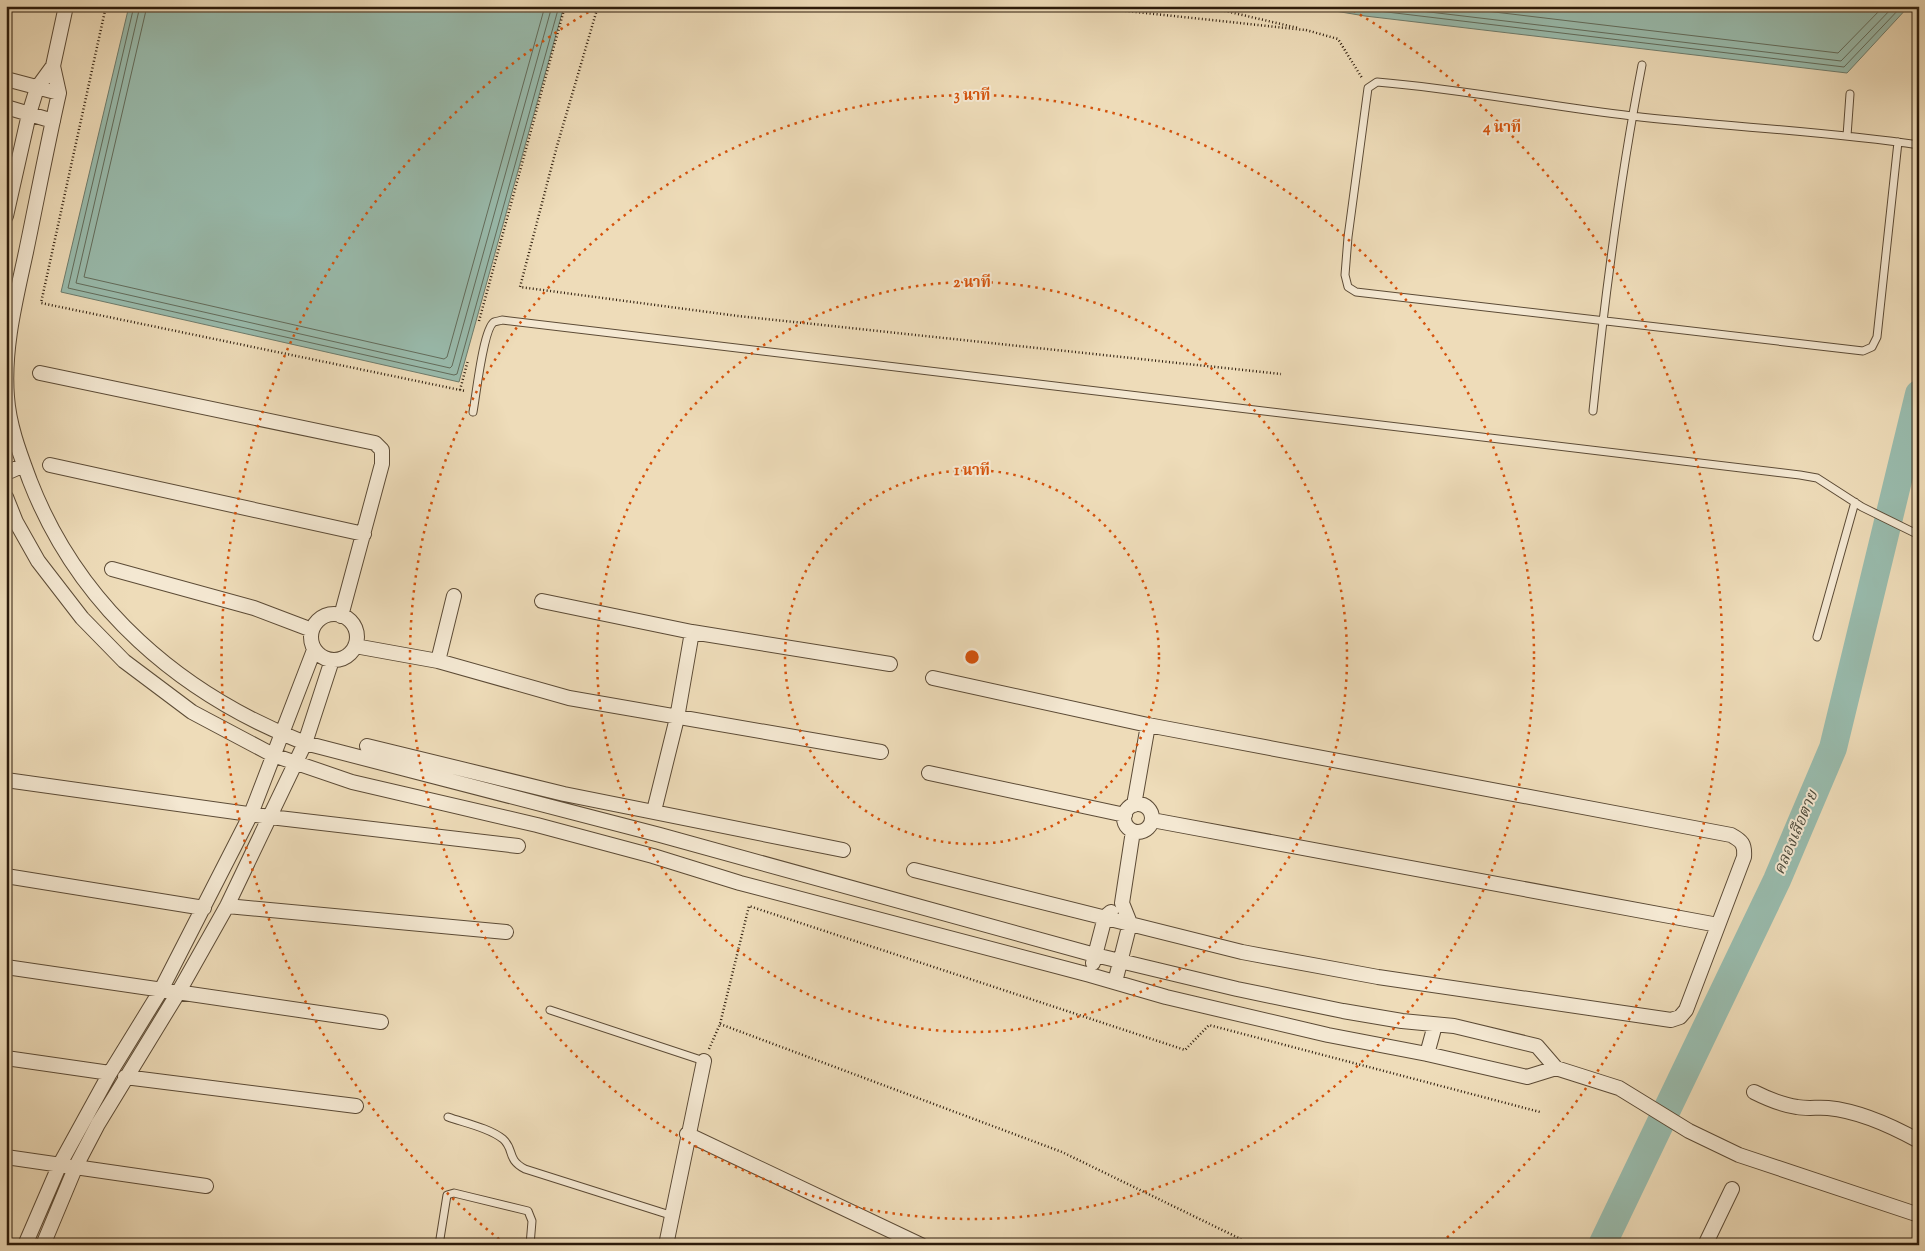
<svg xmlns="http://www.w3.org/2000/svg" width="1925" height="1251" viewBox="0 0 1925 1251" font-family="'Sorts Mill Goudy','Noto Serif Thai',serif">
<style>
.water{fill:#99bcae;stroke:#6d7c6d}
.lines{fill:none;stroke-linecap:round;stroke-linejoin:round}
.shore{stroke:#626c5c;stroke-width:1}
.river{stroke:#99bcae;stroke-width:28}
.service-casing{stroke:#5c4b36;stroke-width:9}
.minor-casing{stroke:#5c4b36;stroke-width:16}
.path{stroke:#2c1b0b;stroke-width:2.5;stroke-dasharray:1 2.5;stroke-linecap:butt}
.service{stroke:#f4e8d2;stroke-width:7}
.minor{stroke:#f4e8d2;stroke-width:14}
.ring{fill:none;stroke:#d5530c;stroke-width:2.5;stroke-dasharray:2.5 5}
.labels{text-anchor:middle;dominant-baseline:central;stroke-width:4;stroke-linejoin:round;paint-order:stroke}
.water-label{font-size:16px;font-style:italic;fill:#4d4b3c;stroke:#f4e8d2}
.centre{fill:#d5530c;stroke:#f4e8d2;stroke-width:2.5}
.ring-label{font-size:15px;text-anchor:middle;font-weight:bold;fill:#d5530c;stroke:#f4e8d2;stroke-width:4;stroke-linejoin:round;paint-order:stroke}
</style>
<rect width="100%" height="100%" fill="#eedcb9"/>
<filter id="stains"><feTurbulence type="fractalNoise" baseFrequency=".004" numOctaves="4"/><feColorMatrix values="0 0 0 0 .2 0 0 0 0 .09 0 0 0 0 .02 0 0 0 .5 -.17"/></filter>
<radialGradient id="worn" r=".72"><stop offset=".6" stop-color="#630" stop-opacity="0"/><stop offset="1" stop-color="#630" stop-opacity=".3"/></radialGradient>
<path class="water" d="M 129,6 L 564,6 L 459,382 L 61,292 Z
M 1305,6 L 1909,6 L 1847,73 L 1365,16 Z"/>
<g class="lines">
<path class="shore" d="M 134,6 L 68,288 L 454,375 L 457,374 L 559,6
M 140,6 L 76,283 L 450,368 L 452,366 L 552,6
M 147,6 L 84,277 L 444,359 L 447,357 L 545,6
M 1337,6 L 1844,67 L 1902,6
M 1379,6 L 1841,61 L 1894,6
M 1444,6 L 1838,53 L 1884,6"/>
<path class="river" d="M 1602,1245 L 1777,880 L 1833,748 L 1919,394"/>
<g class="service-casing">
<path id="service" d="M 1847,136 L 1850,94
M 1898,142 L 1877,337 L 1872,347 L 1863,351 L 1356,292 L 1348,287 L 1345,275 L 1348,237 L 1368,88 L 1377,82 C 1462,89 1547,106 1632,116 C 1728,127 1824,131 1919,145
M 1593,411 C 1605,295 1620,179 1642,65
M 473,412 C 476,397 483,329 494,322 C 497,321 500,321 502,320 L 1800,475 L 1817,478 L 1862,507 L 1919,535
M 1817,637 L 1855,502
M 550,1010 L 704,1061
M 448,1117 C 465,1123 489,1128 503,1139 C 515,1150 506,1159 525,1169 L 670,1215
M 439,1245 L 447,1195 L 454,1193 L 528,1211 L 532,1221 L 530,1245"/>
</g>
<g class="minor-casing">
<path id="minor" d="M 53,66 L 59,93 C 47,146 37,199 26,252 C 16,299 3,348 7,397 C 9,426 20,454 30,481 C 79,607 180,694 305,743 L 660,835 L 1095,955 L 1237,989 L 1343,1011 L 1402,1021 L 1454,1026 L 1537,1046 L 1556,1068 L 1619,1088 L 1689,1131 L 1739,1155 L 1919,1215
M 6,79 L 59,93
M 6,107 L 53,121
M 6,216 L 29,114 L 37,88 L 53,66 L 66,6
M 40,373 L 375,443 L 382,450 L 382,464 L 341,616
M 50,465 L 364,534
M 6,473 L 24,465
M 6,497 L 16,522 L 38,561 L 82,618 L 124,661 L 192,712 L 273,755 L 352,782 L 537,825 L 653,856 L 740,883 L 1090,975 L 1166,997 L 1328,1035 L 1427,1054 L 1527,1077 L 1556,1068
M 112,569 L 254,608 L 312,630
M 542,601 L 692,632 L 890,664
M311 637a23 23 0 1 1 46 0a23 23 0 1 1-46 0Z
M 355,646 L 438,661 L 569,698 L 881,752
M 438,661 L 454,596
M 367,746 L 564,794 L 843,850
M 929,773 L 1125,815
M 6,780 L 270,817 L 518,846
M1124 818a14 14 0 1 1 28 0a14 14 0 1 1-28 0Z
M 1134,805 L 1148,725
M 654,811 L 677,718 L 692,632
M 1152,820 L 1718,925
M 914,870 L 1242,952 L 1378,977 L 1671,1020 L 1680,1017 L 1686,1010 L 1744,857 C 1745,844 1742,841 1731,835 L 1148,725 L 933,678
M 6,876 L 204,908
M 227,906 L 506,932
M 1093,963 L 1105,917 L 1111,912
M 6,967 L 381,1022
M 1115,982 L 1130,923 L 1122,903 L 1133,831
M 1427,1054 L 1435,1025
M 6,1058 L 110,1073
M 125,1077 L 356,1106
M 1754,1092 C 1768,1099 1782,1105 1797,1107 C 1808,1109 1818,1107 1828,1108 C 1859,1111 1892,1126 1919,1141
M 687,1134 L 921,1245
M 6,1157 L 206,1186
M 25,1245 L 60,1164 L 110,1073 L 161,990 L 251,814 L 314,650
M 43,1245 L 76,1166 L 98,1124 L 178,993 L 227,906 L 305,743 L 332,660
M 666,1245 L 704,1061
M 1705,1245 L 1732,1189"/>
</g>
<path class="path" d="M 106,6 L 41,303 L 465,391
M 598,6 L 557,146 L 520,287 L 738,316 L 1281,374
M 1080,6 L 1305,30
M 1204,6 L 1298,28
M 1306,30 L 1338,39 L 1362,78
M 479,321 L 565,6
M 460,390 L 468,360
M 720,1024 L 1062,1152 L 1253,1245
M 709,1049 L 720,1024 L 749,906 L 1185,1050 L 1209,1025 L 1540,1112"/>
<use href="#service" class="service"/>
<use href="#minor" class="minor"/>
</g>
<g class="ring">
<circle cx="972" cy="657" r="187"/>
<circle cx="972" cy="657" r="375"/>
<circle cx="972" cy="657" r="562"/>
<path d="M505 1244A750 750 0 0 1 597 7M1347 7A750 750 0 0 1 1439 1244"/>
</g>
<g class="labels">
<g class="water-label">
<text transform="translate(1797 833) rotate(-67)">คลองเสือตาย</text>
</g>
</g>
<circle cx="972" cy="657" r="8" class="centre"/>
<g class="ring-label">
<text x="972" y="100">3 นาที</text>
<text x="1502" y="132">4 นาที</text>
<text x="972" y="287">2 นาที</text>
<text x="972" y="475">1 นาที</text>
</g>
<rect width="1925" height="1251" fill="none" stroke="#eedcb9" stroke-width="25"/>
<rect x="8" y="8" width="1910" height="1236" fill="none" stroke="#2c1b0b" stroke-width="2.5"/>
<rect x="12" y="12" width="1900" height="1226" fill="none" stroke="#2c1b0b"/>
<rect width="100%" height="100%" filter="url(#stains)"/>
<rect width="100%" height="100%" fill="url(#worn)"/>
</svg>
